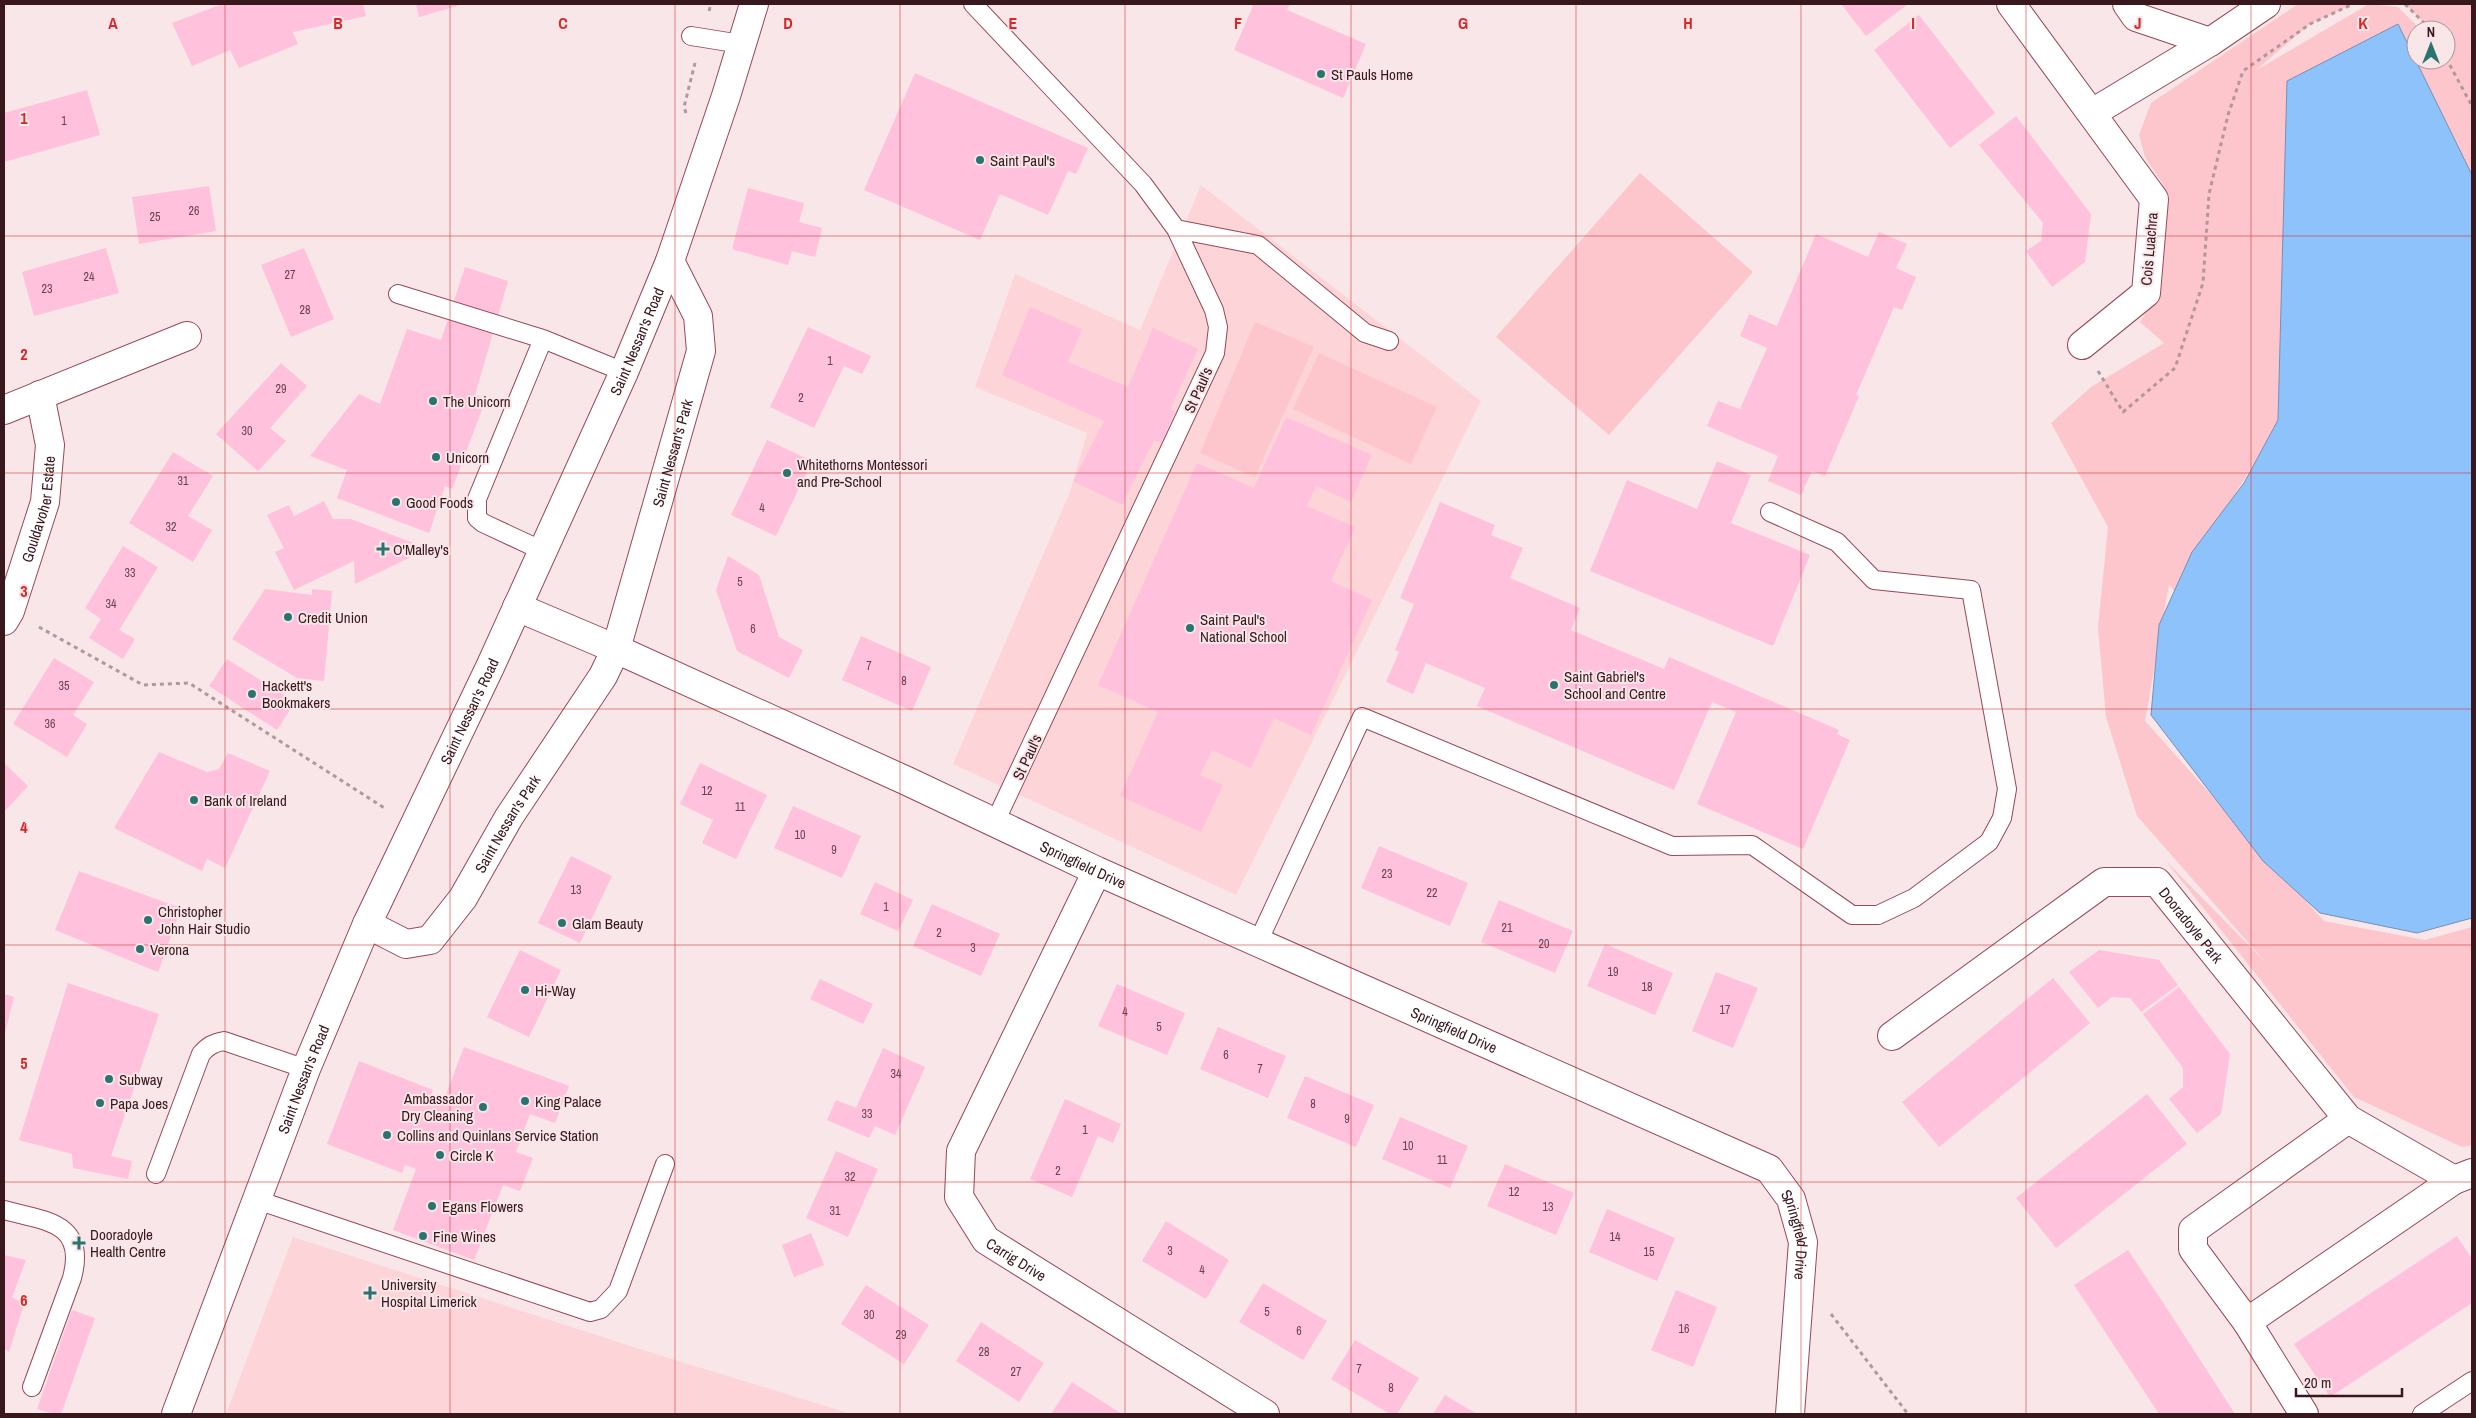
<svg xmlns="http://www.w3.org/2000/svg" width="2476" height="1418" viewBox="0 0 2476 1418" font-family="'Archivo Narrow',sans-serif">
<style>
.built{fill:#fdd5d9}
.green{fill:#fdc5cc}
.water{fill:#8ec2fb;stroke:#748fb8}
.building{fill:#ffc1dc}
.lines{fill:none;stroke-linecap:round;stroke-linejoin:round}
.lane-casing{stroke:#964956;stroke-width:20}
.street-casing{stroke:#964956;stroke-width:30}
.secondary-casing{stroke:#964956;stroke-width:30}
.path{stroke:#b0989b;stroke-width:3;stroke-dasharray:4 4;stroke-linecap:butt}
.lane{stroke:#fff;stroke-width:18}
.street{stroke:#fff;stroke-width:28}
.secondary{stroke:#fff;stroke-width:28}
.grid{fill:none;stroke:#d62828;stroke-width:1;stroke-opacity:0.55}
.poi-dot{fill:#2a7470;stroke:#f9e6e8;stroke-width:2}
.labels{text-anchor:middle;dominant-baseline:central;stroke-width:4;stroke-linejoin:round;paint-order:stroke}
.number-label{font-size:12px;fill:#6a424d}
.poi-label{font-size:15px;fill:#38181d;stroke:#f9e6e8;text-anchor:start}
.street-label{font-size:15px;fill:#38181d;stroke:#f9e6e8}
.grid-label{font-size:16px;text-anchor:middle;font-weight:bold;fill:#d62828;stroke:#f9e6e8;stroke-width:4;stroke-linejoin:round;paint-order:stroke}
</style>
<rect width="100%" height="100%" fill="#f9e6e8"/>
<path class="built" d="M 1201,185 L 1481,401 L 1236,895 L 953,764 L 1070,492 L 1087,433 L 975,387 L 1015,274 L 1140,330 Z
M 293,1237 L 643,1350 L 851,1414 L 226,1414 Z"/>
<path class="green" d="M 2298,4 L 2353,4 L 2310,24 L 2255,71 L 2369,4 L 2398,7 L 2421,30 L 2416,30 L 2416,60 L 2446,60 L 2446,30 L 2431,30 L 2405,4 L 2472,4 L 2472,175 L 2398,24 L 2287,81 L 2278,420 L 2257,459 L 2174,591 L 2169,584 L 2145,721 L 2324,921 L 2425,940 L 2472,927 L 2472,1145 L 2462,1147 L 2354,1097 L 2165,860 L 2268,965 L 2137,816 L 2106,717 L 2098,627 L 2108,527 L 2051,423 L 2091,387 L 2164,343 L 2140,322 L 2160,291 L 2168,209 L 2162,183 L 2145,157 L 2139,135 L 2151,103 Z
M 1640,173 L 1753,272 L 1609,435 L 1496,337 Z
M 1255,322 L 1314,347 L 1255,477 L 1200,453 Z
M 1319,353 L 1437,407 L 1411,464 L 1293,409 Z"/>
<path class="water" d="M 2398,24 L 2472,175 L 2472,918 L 2417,933 L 2320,913 L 2263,861 L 2151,715 L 2159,625 L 2192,552 L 2244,483 L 2278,420 L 2287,81 Z"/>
<path class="building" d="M 222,4 L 363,4 L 366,16 L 293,32 L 298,44 L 239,68 L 230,50 L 192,66 L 172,23 Z
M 416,4 L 464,4 L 419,17 Z
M 1248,4 L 1290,4 L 1287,10 L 1366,44 L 1343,98 L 1234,50 L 1253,6 Z
M 1841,4 L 1908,4 L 1866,36 Z
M 1919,15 L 1995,113 L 1950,148 L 1874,50 Z
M 915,73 L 1088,148 L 1076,174 L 1068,171 L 1048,215 L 1000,194 L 980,240 L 864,190 Z
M 87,90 L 100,135 L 4,162 L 4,113 Z
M 2016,116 L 2091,214 L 2085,262 L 2052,287 L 2026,251 L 2041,241 L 2043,223 L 1979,145 Z
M 209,186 L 216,231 L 139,244 L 132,197 Z
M 748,188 L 804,203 L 799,222 L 822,228 L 815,257 L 792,251 L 788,265 L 732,249 Z
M 1879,232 L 1907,244 L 1896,268 L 1916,277 L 1902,310 L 1894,307 L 1856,395 L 1859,396 L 1825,476 L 1812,471 L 1801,495 L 1768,481 L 1778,456 L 1707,426 L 1718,401 L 1740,409 L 1767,348 L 1740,336 L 1749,314 L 1777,326 L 1816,234 L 1868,257 Z
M 106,248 L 119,293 L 34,316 L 22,272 Z
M 304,248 L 334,319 L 291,337 L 261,265 Z
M 465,267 L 508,281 L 475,395 L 486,399 L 452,489 L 445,486 L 429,533 L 337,498 L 347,470 L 310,456 L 359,394 L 380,404 L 407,329 L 441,340 Z
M 1030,307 L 1082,329 L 1068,362 L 1128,387 L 1153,328 L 1198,349 L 1170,410 L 1175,411 L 1161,443 L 1154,440 L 1122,505 L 1073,481 L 1104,421 L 1002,375 Z
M 808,327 L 871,356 L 862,374 L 844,366 L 814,428 L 770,407 Z
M 281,363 L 307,386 L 270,428 L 286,441 L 258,471 L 216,434 Z
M 1286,417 L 1372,455 L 1351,502 L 1316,486 L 1307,506 L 1355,527 L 1331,581 L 1372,600 L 1311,735 L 1274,718 L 1251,768 L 1212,750 L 1200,775 L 1223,785 L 1201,832 L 1120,796 L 1158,712 L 1098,685 L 1197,463 L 1254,488 Z
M 767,440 L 812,461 L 776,536 L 731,515 Z
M 173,452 L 213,476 L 188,516 L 212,530 L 193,562 L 129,523 Z
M 1717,461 L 1751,475 L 1731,523 L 1810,555 L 1773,646 L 1590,571 L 1627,480 L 1697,509 Z
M 324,501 L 333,519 L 351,519 L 416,544 L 419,553 L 355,584 L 354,561 L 294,590 L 275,552 L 284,548 L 267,515 L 289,505 L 294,516 Z
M 1440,502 L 1495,525 L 1491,535 L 1523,548 L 1510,578 L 1580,608 L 1571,630 L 1664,669 L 1669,657 L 1839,730 L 1837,734 L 1850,740 L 1803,849 L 1697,804 L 1736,712 L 1712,702 L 1674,790 L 1477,706 L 1485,688 L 1426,663 L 1413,694 L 1386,682 L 1399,652 L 1395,650 L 1414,604 L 1400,598 Z
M 123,546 L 158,567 L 119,630 L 135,639 L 123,659 L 89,638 L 101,619 L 85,608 Z
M 728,556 L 759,575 L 779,637 L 803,650 L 789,678 L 737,651 L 716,590 Z
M 265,589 L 312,595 L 312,589 L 332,591 L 324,681 L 297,678 L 232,639 Z
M 861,636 L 931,667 L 912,711 L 842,680 Z
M 54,658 L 94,682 L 73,715 L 87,724 L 67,757 L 13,724 Z
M 227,659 L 295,702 L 277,730 L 209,686 Z
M 159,752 L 207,772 L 219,769 L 228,753 L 270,771 L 225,868 L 207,859 L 202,871 L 114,828 Z
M 4,763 L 28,786 L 4,812 Z
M 700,763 L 767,795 L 736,859 L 702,843 L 713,820 L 680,804 Z
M 793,806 L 861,836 L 842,878 L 774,848 Z
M 1379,846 L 1468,883 L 1450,926 L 1361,888 Z
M 571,856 L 612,876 L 580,943 L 538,923 Z
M 79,871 L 181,908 L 158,972 L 55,930 Z
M 875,882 L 913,900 L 898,931 L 860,914 Z
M 1499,900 L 1573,931 L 1555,973 L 1481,942 Z
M 932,904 L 1000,934 L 981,976 L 913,946 Z
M 1605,944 L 1673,973 L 1655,1015 L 1587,986 Z
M 520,950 L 561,970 L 529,1037 L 487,1017 Z
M 2099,950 L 2159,960 L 2178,985 L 2141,1012 L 2130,998 L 2112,997 L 2098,1008 L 2069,972 Z
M 1716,972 L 1758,988 L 1733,1048 L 1692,1031 Z
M 2053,978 L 2090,1023 L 1939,1147 L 1902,1102 Z
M 820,979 L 873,1004 L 863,1024 L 810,999 Z
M 68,983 L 159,1014 L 111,1156 L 132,1161 L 128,1179 L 73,1168 L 72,1154 L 19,1140 Z
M 1117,984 L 1185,1013 L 1167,1055 L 1098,1026 Z
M 2179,987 L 2230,1054 L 2221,1114 L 2197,1133 L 2169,1099 L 2183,1087 L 2183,1068 L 2143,1014 Z
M 4,994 L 14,997 L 4,1037 Z
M 1218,1027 L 1286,1056 L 1268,1098 L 1200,1069 Z
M 464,1047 L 569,1086 L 555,1123 L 530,1114 L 516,1152 L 533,1158 L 520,1191 L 503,1185 L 474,1260 L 393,1230 L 416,1169 L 405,1165 L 402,1173 L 327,1144 L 359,1061 L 433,1090 L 429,1100 L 442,1105 Z
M 883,1048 L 925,1067 L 895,1135 L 875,1126 L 869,1138 L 827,1120 L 836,1100 L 856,1108 Z
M 1305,1076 L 1374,1105 L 1356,1147 L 1287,1118 Z
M 2147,1094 L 2187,1144 L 2056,1248 L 2016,1198 Z
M 1065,1099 L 1121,1124 L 1113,1143 L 1098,1136 L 1072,1197 L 1030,1179 Z
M 1400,1117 L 1468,1146 L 1450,1188 L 1382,1159 Z
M 836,1151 L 878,1169 L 848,1237 L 806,1218 Z
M 1505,1164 L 1574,1193 L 1556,1235 L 1487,1206 Z
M 1607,1209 L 1675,1238 L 1657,1281 L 1589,1252 Z
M 1166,1221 L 1229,1260 L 1206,1299 L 1142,1261 Z
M 811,1233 L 824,1265 L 794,1277 L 782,1245 Z
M 2457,1236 L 2472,1259 L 2472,1303 L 2330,1397 L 2294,1344 Z
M 2128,1250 L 2164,1304 L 2235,1414 L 2159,1414 L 2092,1312 L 2074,1285 Z
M 4,1255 L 26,1260 L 12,1297 L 24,1304 L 9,1352 L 4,1349 Z
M 1263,1283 L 1327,1321 L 1303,1360 L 1239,1322 Z
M 866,1285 L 929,1325 L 904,1364 L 841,1324 Z
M 1676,1290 L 1717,1307 L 1693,1367 L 1651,1350 Z
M 72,1310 L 95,1318 L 61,1414 L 54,1414 L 37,1409 Z
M 981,1322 L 1044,1363 L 1019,1402 L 956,1361 Z
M 1355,1340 L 1419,1378 L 1397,1414 L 1390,1414 L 1331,1379 Z
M 1072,1382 L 1103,1402 L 1122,1414 L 1051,1414 Z
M 1445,1395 L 1477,1414 L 1433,1414 Z"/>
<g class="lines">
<g class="lane-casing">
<path id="lane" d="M 973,4 L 1143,184 L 1176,229 L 1214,310 L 1218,327 L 1215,353 L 995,822
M 691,36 L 741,44
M 1176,229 L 1258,245 L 1365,333 L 1389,341
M 398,294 L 543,339 L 624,372
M 543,339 L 477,499 L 477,518 L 483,523 L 543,551
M 1258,942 L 1362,717 L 1672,846 L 1752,845 L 1852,915 L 1878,915 L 1914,898 L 1989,842 L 2002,818 L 2007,789 L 1971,590 L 1874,580 L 1837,542 L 1770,512
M 156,1174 L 201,1054 C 208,1046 213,1043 224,1041 L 306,1069
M 257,1200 L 590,1312 L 601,1309 L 618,1291 L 665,1164
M 4,1210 C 45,1221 87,1222 72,1278 L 32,1387
M 2422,1414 L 2472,1381"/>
</g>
<g class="street-casing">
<g id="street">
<path d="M 2011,4 L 2154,199 L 2146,293 L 2082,345"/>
<path d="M 2127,4 L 2136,17 L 2210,42"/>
<path d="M 2092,113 L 2210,42 L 2266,4"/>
<path d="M 4,410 L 187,336"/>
<path id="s1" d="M 517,607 L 616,649 L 907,781 L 1097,871 L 1769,1169 L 1791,1199 L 1803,1242 L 1790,1414"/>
<path id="s2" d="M 4,621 L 10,611 L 45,502 L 50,445 L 40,395"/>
<path id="s3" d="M 1097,871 L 961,1151 L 959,1197 L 986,1240 L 1265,1414"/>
<path id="s4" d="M 367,924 L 406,944 L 430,940 L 463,898 L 509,817 L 603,676 L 616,649 L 701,351 L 698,316 L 670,261"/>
<path id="s5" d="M 1892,1036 L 2104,882 L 2157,882 L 2348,1119 L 2454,1180 L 2472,1173"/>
<path d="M 2348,1119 L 2193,1230 L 2193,1249 L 2247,1322 L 2454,1180"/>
<path d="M 2247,1322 L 2304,1414"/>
</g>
</g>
<g class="secondary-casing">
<g id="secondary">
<path id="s6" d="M 176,1414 L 306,1069 L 367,924 L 490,667 L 624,372 L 670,261 L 726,96 L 754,4"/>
</g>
</g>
<path class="path" d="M 2405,4 L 2431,30
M 709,11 L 711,4
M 2446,58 L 2472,106
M 686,113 L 684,107 L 695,63
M 2098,371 L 2123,412 L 2175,368 L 2203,283 L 2209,194 L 2228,115 L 2243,71 L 2310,24 L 2353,4
M 39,627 L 143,685 L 189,683 L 386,809
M 1831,1314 L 1908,1414"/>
<use href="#lane" class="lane"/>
<use href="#street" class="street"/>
<use href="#secondary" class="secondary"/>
</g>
<path class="grid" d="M 225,4 L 225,1414M 450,4 L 450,1414M 675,4 L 675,1414M 900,4 L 900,1414M 1125,4 L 1125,1414M 1351,4 L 1351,1414M 1576,4 L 1576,1414M 1801,4 L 1801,1414M 2026,4 L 2026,1414M 2251,4 L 2251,1414M 4,236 L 2472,236M 4,473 L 2472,473M 4,709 L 2472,709M 4,945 L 2472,945M 4,1182 L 2472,1182"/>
<g class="poi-dot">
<circle cx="1321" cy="74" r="5"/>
<circle cx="980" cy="160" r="5"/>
<circle cx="433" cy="401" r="5"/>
<circle cx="436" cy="457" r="5"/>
<circle cx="787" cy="473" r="5"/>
<circle cx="396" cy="502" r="5"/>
<path d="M380.5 541.5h5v5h5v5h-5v5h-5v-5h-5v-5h5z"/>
<circle cx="288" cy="617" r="5"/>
<circle cx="1190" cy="628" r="5"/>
<circle cx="1554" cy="685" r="5"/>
<circle cx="252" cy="694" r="5"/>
<circle cx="194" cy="800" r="5"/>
<circle cx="148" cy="920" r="5"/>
<circle cx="562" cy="923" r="5"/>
<circle cx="140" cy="949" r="5"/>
<circle cx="525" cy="990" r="5"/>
<circle cx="109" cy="1079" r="5"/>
<circle cx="525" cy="1101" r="5"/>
<circle cx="100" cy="1103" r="5"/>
<circle cx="483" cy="1107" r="5"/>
<circle cx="387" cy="1135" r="5"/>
<circle cx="440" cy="1155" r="5"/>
<circle cx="432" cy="1206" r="5"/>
<circle cx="423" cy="1236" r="5"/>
<path d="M76.5 1235.5h5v5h5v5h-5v5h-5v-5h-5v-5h5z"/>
<path d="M367.5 1285.5h5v5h5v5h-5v5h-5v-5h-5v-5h5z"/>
</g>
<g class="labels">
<g class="number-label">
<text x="64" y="121">1</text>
<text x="194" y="211">26</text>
<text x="155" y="217">25</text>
<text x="290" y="275">27</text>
<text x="89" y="277">24</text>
<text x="47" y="289">23</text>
<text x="305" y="310">28</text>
<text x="830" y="361">1</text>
<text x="281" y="389">29</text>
<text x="801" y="398">2</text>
<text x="247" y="431">30</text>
<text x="183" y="481">31</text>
<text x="762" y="508">4</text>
<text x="171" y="527">32</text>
<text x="130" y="573">33</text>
<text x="740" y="582">5</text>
<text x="111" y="604">34</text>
<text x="753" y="629">6</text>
<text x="869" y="666">7</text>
<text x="904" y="681">8</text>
<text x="64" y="686">35</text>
<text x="50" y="724">36</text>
<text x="707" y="791">12</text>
<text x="740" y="807">11</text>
<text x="800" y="835">10</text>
<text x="834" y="850">9</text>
<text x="1387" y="874">23</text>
<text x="576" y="890">13</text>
<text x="1432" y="893">22</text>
<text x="886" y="907">1</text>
<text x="1507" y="928">21</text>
<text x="939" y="933">2</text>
<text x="1544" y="944">20</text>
<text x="973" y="948">3</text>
<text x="1613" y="972">19</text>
<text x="1647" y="987">18</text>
<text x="1725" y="1010">17</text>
<text x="1125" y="1012">4</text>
<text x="1159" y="1027">5</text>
<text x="1226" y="1055">6</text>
<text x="1260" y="1069">7</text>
<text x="896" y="1074">34</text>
<text x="1313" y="1104">8</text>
<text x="867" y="1114">33</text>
<text x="1347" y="1119">9</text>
<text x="1085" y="1130">1</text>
<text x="1408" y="1146">10</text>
<text x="1442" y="1160">11</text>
<text x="1058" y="1171">2</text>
<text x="850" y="1177">32</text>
<text x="1514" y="1192">12</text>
<text x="1548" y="1207">13</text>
<text x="835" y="1211">31</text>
<text x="1615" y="1237">14</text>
<text x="1170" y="1251">3</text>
<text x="1649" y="1252">15</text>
<text x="1202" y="1270">4</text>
<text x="1267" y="1312">5</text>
<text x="869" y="1315">30</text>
<text x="1684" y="1329">16</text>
<text x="1299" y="1331">6</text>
<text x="901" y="1335">29</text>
<text x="984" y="1352">28</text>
<text x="1359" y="1369">7</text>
<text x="1016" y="1372">27</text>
<text x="1391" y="1388">8</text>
</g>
<g class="poi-label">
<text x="1331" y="74">St Pauls Home</text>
<text x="990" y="160">Saint Paul's</text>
<text x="443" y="401">The Unicorn</text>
<text x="446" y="457">Unicorn</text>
<text x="797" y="464">Whitethorns Montessori<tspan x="797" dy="17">and Pre-School</tspan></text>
<text x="406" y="502">Good Foods</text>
<text x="393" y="549">O'Malley's</text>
<text x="298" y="617">Credit Union</text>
<text x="1200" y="619">Saint Paul's<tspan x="1200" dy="17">National School</tspan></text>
<text x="1564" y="676">Saint Gabriel's<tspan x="1564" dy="17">School and Centre</tspan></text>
<text x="262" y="685">Hackett's<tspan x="262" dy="17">Bookmakers</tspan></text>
<text x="204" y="800">Bank of Ireland</text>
<text x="158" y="911">Christopher<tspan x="158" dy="17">John Hair Studio</tspan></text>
<text x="572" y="923">Glam Beauty</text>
<text x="150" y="949">Verona</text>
<text x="535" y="990">Hi-Way</text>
<text x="119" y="1079">Subway</text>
<text x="473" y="1098" text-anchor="end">Ambassador<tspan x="473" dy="17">Dry Cleaning</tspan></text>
<text x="535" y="1101">King Palace</text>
<text x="110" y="1103">Papa Joes</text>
<text x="397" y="1135">Collins and Quinlans Service Station</text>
<text x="450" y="1155">Circle K</text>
<text x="442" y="1206">Egans Flowers</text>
<text x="90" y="1234">Dooradoyle<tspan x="90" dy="17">Health Centre</tspan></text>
<text x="433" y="1236">Fine Wines</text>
<text x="381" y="1284">University<tspan x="381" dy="17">Hospital Limerick</tspan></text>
</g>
<g class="street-label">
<text transform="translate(2149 249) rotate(-85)">Cois Luachra</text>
<text stroke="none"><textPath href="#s6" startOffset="1168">Saint Nessan's Road</textPath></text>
<text transform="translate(1198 390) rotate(-66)">St Paul's</text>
<text stroke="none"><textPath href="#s4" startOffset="618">Saint Nessan's Park</textPath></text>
<text stroke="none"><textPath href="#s2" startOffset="118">Gouldavoher Estate</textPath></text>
<text stroke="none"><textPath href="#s6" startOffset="762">Saint Nessan's Road</textPath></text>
<text transform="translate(1027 757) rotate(-65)">St Paul's</text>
<text stroke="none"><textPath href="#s4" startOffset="208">Saint Nessan's Park</textPath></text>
<text stroke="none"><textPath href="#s1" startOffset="622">Springfield Drive</textPath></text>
<text stroke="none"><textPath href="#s5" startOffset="370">Dooradoyle Park</textPath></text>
<text stroke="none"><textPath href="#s1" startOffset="1028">Springfield Drive</textPath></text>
<text stroke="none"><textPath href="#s6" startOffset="358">Saint Nessan's Road</textPath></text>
<text stroke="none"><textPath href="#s1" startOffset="1446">Springfield Drive</textPath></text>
<text stroke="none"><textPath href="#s3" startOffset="444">Carrig Drive</textPath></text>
</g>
</g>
<g class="grid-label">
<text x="113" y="29">A</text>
<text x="338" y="29">B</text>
<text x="563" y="29">C</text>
<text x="788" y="29">D</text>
<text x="1013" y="29">E</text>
<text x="1238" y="29">F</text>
<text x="1463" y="29">G</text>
<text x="1688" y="29">H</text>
<text x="1913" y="29">I</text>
<text x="2138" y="29">J</text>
<text x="2363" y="29">K</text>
<text x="24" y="124">1</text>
<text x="24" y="360">2</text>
<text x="24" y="597">3</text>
<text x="24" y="833">4</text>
<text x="24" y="1069">5</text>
<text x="24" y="1306">6</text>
</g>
<rect width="2476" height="1418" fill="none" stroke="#38181d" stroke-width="10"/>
<g transform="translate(2431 45)"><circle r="24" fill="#f9e6e8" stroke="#ac9497"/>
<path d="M0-4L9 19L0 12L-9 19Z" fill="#2a7470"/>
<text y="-8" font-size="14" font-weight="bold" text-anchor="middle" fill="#38181d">N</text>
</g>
<path d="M2296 1388v8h106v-8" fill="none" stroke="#38181d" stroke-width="2.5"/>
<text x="2304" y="1388" font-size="15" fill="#38181d" stroke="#f9e6e8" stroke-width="4" paint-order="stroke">20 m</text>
</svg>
